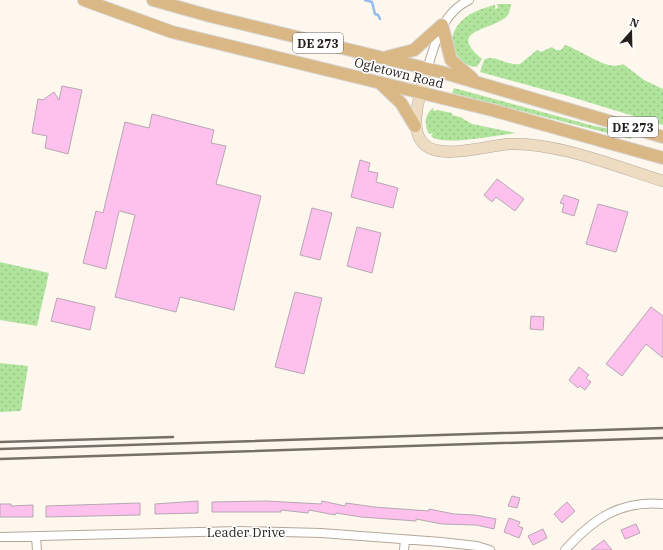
<svg xmlns="http://www.w3.org/2000/svg" width="663" height="550" viewBox="0 0 663 550" font-family="'IBM Plex Serif',serif">
<style>
.grass{fill:url(#grass-dots)}
.lines{fill:none;stroke-linecap:round;stroke-linejoin:round}
.stream{stroke:#94bbf2;stroke-width:2.5}
.building{fill:#fec1ee;stroke:#b6a7b2}
.street-casing{stroke:#b3a89b;stroke-width:10}
.secondary-casing{stroke:#b3a89b;stroke-width:12}
.primary-casing{stroke:#d8d7d6;stroke-width:14}
.street{stroke:#fff;stroke-width:8}
.secondary{stroke:#eddcc2;stroke-width:11}
.primary{stroke:#dab886;stroke-width:12}
.rail{stroke:#75706a;stroke-width:2.5}
.labels{text-anchor:middle;dominant-baseline:central;stroke-width:3;stroke-linejoin:round;paint-order:stroke}
.shield{fill:#fff;stroke:#66635f;stroke-width:1}
.shield-label{font-size:12px;font-weight:bold;fill:#24201b}
.street-label{font-size:13px;fill:#24201b;stroke:#fff}
</style>
<defs>
<pattern id="grass-dots" width="8" height="8" patternUnits="userSpaceOnUse"><rect width="8" height="8" fill="#b0e49d"/><path d="M2 2h.1M6 6h.1" fill="none" stroke="#97c387" stroke-width="1.8" stroke-linecap="round"/></pattern>
</defs>
<rect width="100%" height="100%" fill="#fef7ee"/>
<path class="grass" d="M 497,4 L 511,4 C 510,8 510,13 507,16 C 493,31 445,29 482,59 L 477,67 L 474,66 L 473,67 L 463,63 L 458,57 L 451,43 C 454,20 473,10 495,5 L 495,9 L 498,8 Z
M 565,45 C 580,49 607,72 623,64 L 644,80 L 663,89 L 663,125 L 568,96 L 480,72 L 484,60 L 488,58 C 499,57 508,66 520,64 L 537,50 L 541,52 L 552,47 L 556,50 L 561,50 Z
M 454,88 L 594,126 L 632,133 L 631,139 L 452,93 Z
M 433,108 L 434,111 L 437,110 L 452,113 L 452,115 L 460,117 L 472,124 L 516,133 C 496,135 443,147 431,136 L 433,133 L 429,134 C 424,125 424,115 433,108 Z
M 0,262 L 49,273 L 37,326 L 0,320 Z
M 0,363 L 28,366 L 21,411 L 0,412 Z"/>
<g class="lines">
<path class="stream" d="M 365,0 L 372,2 L 375,14 L 378,15 L 380,19"/>
</g>
<path class="building" d="M 62,86 L 82,90 L 68,154 L 45,148 L 47,136 L 32,133 L 38,99 L 43,100 L 54,92 L 59,100 Z
M 152,114 L 214,130 L 211,143 L 226,146 L 216,184 L 261,196 L 234,310 L 180,297 L 176,312 L 115,297 L 135,215 L 119,211 L 106,269 L 83,263 L 96,211 L 103,213 L 125,122 L 149,128 Z
M 360,160 L 370,163 L 368,171 L 378,173 L 376,182 L 398,188 L 393,208 L 351,197 Z
M 497,179 L 524,199 L 515,211 L 496,197 L 492,202 L 484,195 Z
M 564,195 L 579,200 L 574,216 L 562,212 L 564,204 L 560,203 Z
M 598,204 L 628,212 L 616,252 L 586,244 Z
M 312,208 L 332,213 L 320,260 L 300,255 Z
M 357,227 L 381,233 L 372,273 L 347,266 Z
M 295,292 L 322,298 L 304,374 L 275,367 Z
M 57,298 L 95,307 L 90,330 L 51,321 Z
M 651,307 L 663,316 L 663,358 L 646,344 L 622,376 L 606,364 Z
M 531,316 L 544,317 L 543,330 L 530,329 Z
M 579,367 L 589,375 L 586,378 L 591,382 L 585,390 L 580,386 L 578,388 L 569,380 Z
M 512,496 L 520,498 L 517,508 L 508,506 Z
M 198,501 L 198,513 L 155,514 L 155,504 Z
M 266,501 L 321,504 L 322,501 L 345,506 L 346,503 L 374,507 L 429,511 L 429,509 L 454,514 L 475,515 L 496,519 L 494,529 L 476,525 L 442,524 L 416,519 L 416,521 L 361,517 L 336,513 L 335,515 L 309,510 L 308,513 L 281,510 L 281,512 L 212,512 L 212,502 Z
M 567,502 L 575,511 L 562,523 L 554,514 Z
M 140,503 L 140,515 L 46,517 L 46,506 Z
M 0,504 L 11,504 L 11,506 L 33,505 L 33,517 L 0,517 Z
M 509,518 L 520,522 L 518,526 L 523,528 L 519,538 L 504,532 Z
M 636,524 L 640,533 L 625,539 L 621,530 Z
M 543,529 L 547,538 L 533,545 L 528,536 Z
M 604,540 L 612,550 L 591,550 Z"/>
<g class="lines">
<g class="street-casing">
<path id="street" d="M 427,69 C 436,42 441,14 469,0
M 0,537 L 239,531 L 321,533 L 441,542 L 477,546 L 490,550
M 36,537 L 37,550
M 404,550 L 405,540
M 565,550 C 593,519 620,500 663,504"/>
</g>
<g class="secondary-casing">
<path id="secondary" d="M 427,69 C 422,89 408,125 422,142 C 438,162 488,145 510,144 C 557,142 617,167 663,181"/>
</g>
<g class="primary-casing">
<path id="primary" d="M 84,0 L 172,32 L 492,110 L 663,158
M 153,0 L 210,16 L 441,72 L 663,137
M 387,57 L 414,50 L 442,25 L 451,60 L 472,78
M 381,84 L 401,103 L 415,126"/>
</g>
<use href="#street" class="street"/>
<use href="#secondary" class="secondary"/>
<use href="#primary" class="primary"/>
<path class="rail" d="M 0,442 L 173,437
M 0,449 L 663,428
M 0,459 L 663,438"/>
</g>
<g class="labels">
<g class="shield">
<rect x="293" y="33" width="50" height="20" rx="3"/>
<rect x="608" y="117" width="50" height="20" rx="3"/>
</g>
<g class="shield-label">
<text x="318" y="43">DE 273</text>
<text x="633" y="127">DE 273</text>
</g>
<g class="street-label">
<text transform="translate(399 73) rotate(14)">Ogletown Road</text>
<text x="246" y="532">Leader Drive</text>
</g>
</g>
<g transform="translate(631 32) rotate(20)" stroke="#ffffff" stroke-width="3" paint-order="stroke">
<path d="M0-3L7 15L0 10L-7 15Z" fill="#24201b"/>
<text y="-6" font-size="11" font-weight="bold" text-anchor="middle" fill="#24201b">N</text>
</g>
</svg>
